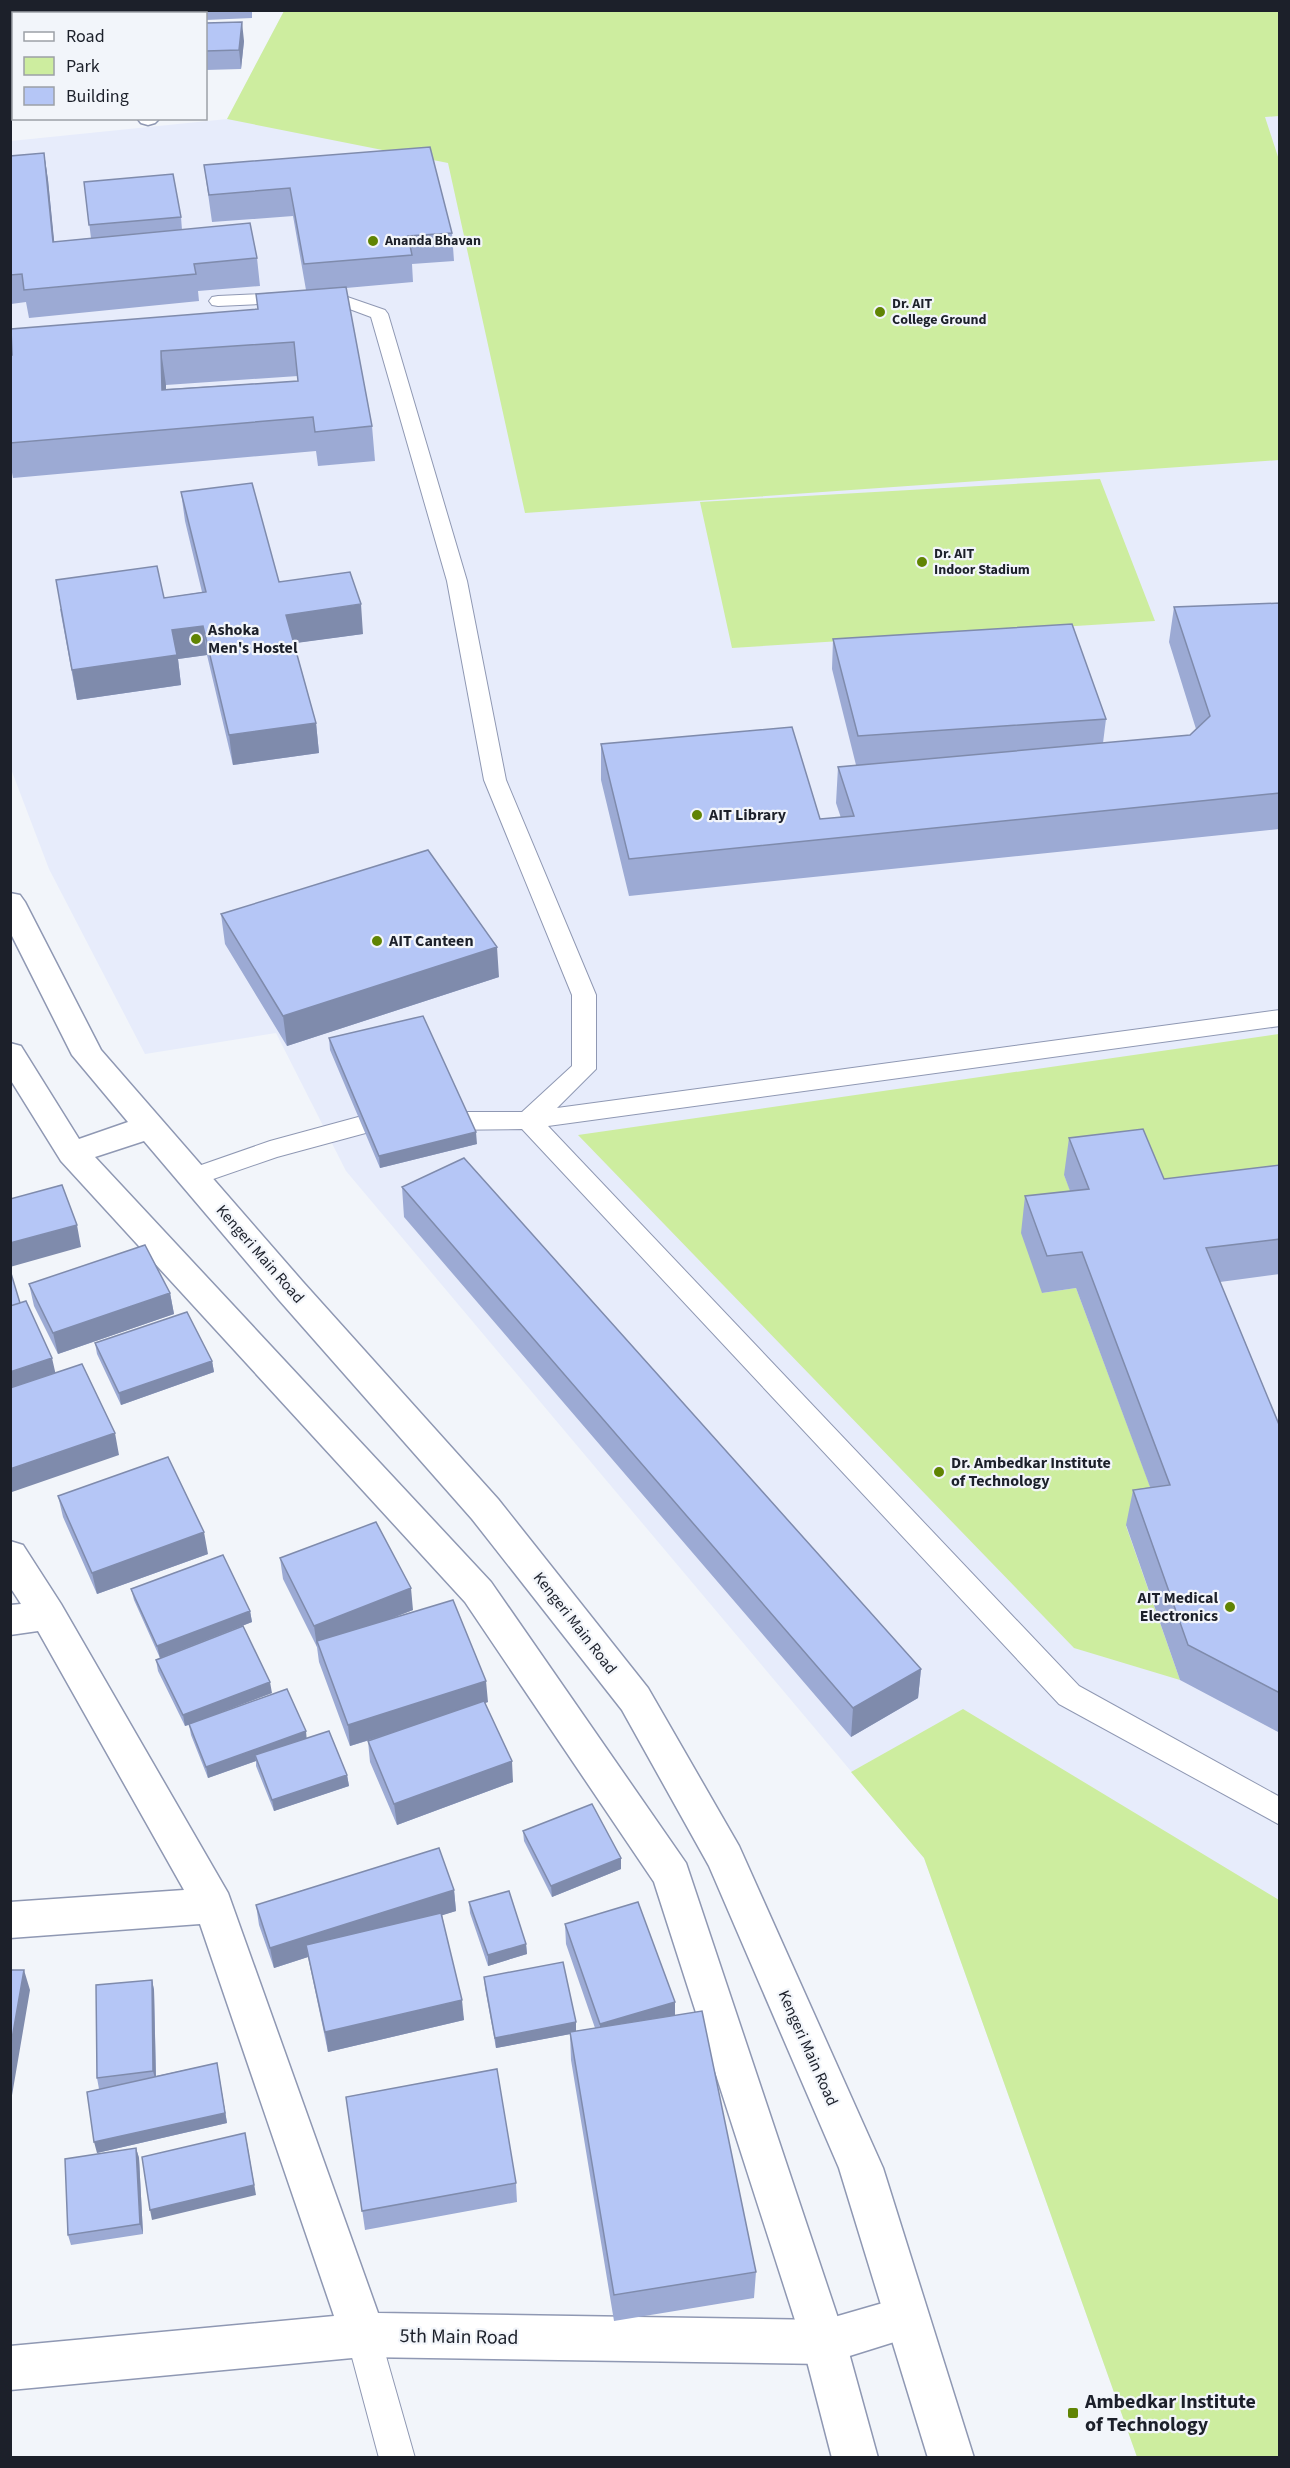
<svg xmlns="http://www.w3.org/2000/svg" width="1290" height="2468" viewBox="0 0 1290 2468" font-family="'Source Sans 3',sans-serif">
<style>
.built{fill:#e7ecfb}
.green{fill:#cded9f}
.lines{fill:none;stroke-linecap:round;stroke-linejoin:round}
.lane-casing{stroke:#8f98b3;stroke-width:2}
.street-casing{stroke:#8f98b3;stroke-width:3}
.primary-casing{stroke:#8f98b3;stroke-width:3}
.lane{fill:#fff;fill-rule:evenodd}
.street{fill:#fff;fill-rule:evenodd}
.primary{fill:#fff;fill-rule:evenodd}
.wall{fill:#9caad4;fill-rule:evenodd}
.shaded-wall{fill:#7f8bac}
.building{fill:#b5c6f6;stroke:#7f8bac;stroke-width:1.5;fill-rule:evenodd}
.poi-dot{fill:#608403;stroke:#f2f5fa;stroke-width:2}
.labels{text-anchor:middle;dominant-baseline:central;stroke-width:4.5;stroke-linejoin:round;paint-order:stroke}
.far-poi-label{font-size:14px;font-weight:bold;fill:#1c202a;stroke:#f2f5fa;text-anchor:start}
.poi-label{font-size:16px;font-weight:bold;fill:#1c202a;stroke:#f2f5fa;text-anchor:start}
.street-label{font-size:16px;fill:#1c202a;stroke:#f2f5fa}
.near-street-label{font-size:20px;fill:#1c202a;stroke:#f2f5fa}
.near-poi-label{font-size:20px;font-weight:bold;fill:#1c202a;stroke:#f2f5fa;text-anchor:start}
</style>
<rect width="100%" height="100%" fill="#f2f5fa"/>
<path class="built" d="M 284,11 L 1279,11 L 1279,2457 L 1137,2457 L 924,1858 L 346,1171 L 276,1033 L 145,1054 L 49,869 L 11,769 L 11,141 L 227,119 Z"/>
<path class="green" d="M 284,11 L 1279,11 L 1279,116 L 1265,117 L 1280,163 L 1279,460 L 525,513 L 448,163 L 227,119 Z
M 1100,479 L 1155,621 L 732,648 L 700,502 Z
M 1279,1034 L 1279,1200 L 1064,1175 L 1084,1225 L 1042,1293 L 1076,1288 L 1163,1521 L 1126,1526 L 1180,1680 L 1074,1648 L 578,1135 Z
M 963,1709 L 1279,1900 L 1279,2457 L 1137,2457 L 924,1858 L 851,1772 Z"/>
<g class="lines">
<g class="lane-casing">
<path id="lane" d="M 10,27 L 14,27 L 14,37 L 10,37 Z
M 330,291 L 385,310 L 388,314 L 467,581 L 506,780 L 596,995 L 596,1069 L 557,1108 L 1280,1010 L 1280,1026 L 548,1126 L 1079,1686 L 1280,1797 L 1280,1825 L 1059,1704 L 522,1129 L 437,1130 L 428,1127 L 425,1121 L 428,1115 L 437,1112 L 522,1112 L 572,1066 L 572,995 L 484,780 L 447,581 L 371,317 L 328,301 L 218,306 L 212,305 L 209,301 L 212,297 L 218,296 Z
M 394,1112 L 403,1115 L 406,1121 L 403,1127 L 373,1131 L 277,1157 L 193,1186 L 184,1183 L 180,1177 L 184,1171 L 270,1141 L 373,1113 Z
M 363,2318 L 375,2323 L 380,2335 L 415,2458 L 379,2458 L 346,2335 L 351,2323 Z"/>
</g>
<g class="street-casing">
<path id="street" d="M 136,10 L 156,10 L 156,14 L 136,14 Z
M 137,118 L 159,118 L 159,119 L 155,123 L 148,125 L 141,123 Z
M 10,1541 L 23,1545 L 61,1604 L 228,1893 L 378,2313 L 824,2320 L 907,2296 L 923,2303 L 929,2318 L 923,2333 L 824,2364 L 363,2357 L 10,2390 L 10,2346 L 334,2316 L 200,1924 L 10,1938 L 10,1902 L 184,1890 L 38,1631 L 10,1635 L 10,1605 L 21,1604 L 10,1587 Z"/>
</g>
<g class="primary-casing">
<path id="primary" d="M 10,893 L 20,895 L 25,902 L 101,1050 L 303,1282 L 498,1499 L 648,1688 L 739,1846 L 883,2168 L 974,2458 L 928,2458 L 839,2168 L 709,1866 L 622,1710 L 472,1519 L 279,1300 L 144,1141 L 95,1157 L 491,1582 L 686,1863 L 846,2342 L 878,2458 L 832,2458 L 802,2342 L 654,1882 L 465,1602 L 61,1161 L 10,1079 L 10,1043 L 21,1046 L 79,1139 L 128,1122 L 72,1055 L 10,932 Z"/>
</g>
<use href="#lane" class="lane"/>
<use href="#street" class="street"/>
<use href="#primary" class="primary"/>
</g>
<path class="wall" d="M 10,10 L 48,10 L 48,14 L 14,14 L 14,18 L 10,19 Z
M 168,10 L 252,10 L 252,18 L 206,20 L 206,14 L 168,14 Z
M 206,23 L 244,41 L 241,69 L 206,70 Z
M 44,153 L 48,180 L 54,242 L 91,238 L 84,182 L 181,217 L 182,230 L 257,258 L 260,286 L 198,291 L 199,301 L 29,318 L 26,302 L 11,304 L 10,301 L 10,156 Z
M 204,165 L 452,233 L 454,261 L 412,264 L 413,282 L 346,288 L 372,426 L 375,461 L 318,466 L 316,451 L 13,478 L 10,462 L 10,355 L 258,309 L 306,290 L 293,216 L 212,222 ZM 298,376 L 298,381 L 166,389 L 166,385 Z
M 181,492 L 279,582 L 363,634 L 294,643 L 316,723 L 319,753 L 233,765 L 207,655 L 178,659 L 181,685 L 77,700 L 60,609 L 164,598 L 202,592 L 185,521 Z
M 1280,603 L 1280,829 L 629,896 L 601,780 L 601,744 L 820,819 L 841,818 L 836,803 L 838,767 L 856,765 L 832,669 L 833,639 L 1106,719 L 1103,743 L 1190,735 L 1196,729 L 1169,642 L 1174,607 Z
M 221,914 L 499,977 L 287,1046 L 225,944 Z
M 329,1038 L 477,1144 L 380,1168 L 330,1050 Z
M 1069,1138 L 1164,1179 L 1280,1165 L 1280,1274 L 1220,1282 L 1280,1427 L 1280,1733 L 1180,1680 L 1126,1525 L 1133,1490 L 1150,1487 L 1076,1288 L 1042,1293 L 1021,1233 L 1025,1196 L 1070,1191 L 1064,1175 Z
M 402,1187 L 921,1669 L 918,1698 L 851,1737 L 404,1217 Z
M 29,1284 L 170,1293 L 174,1314 L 58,1354 L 34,1306 Z
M 95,1343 L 212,1361 L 214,1372 L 121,1405 L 97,1354 Z
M 58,1496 L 208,1554 L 97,1594 L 63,1517 Z
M 280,1558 L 413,1610 L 390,1619 L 488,1702 L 485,1703 L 513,1782 L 397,1825 L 370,1762 L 368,1741 L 390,1734 L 350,1746 L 319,1662 L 317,1647 L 283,1579 Z
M 131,1589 L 250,1611 L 252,1622 L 160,1658 L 134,1600 Z
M 156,1660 L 272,1693 L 211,1716 L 307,1738 L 347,1775 L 349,1786 L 274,1811 L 256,1766 L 256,1761 L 208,1778 L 191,1735 L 189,1725 L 185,1726 L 158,1671 Z
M 523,1831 L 621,1858 L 621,1869 L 552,1897 L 524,1841 Z
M 454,1890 L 456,1911 L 442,1915 L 464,2020 L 328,2052 L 308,1957 L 274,1968 L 259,1925 L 256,1905 Z
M 469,1902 L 526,1944 L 527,1954 L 488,1966 L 470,1913 Z
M 565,1924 L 675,2002 L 675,2016 L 756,2272 L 754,2298 L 614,2321 L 571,2060 L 570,2034 L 496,2048 L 485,1988 L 484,1977 L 576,2022 L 576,2031 L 595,2028 L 566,1944 Z
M 152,1980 L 154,1990 L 156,2076 L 217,2063 L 227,2123 L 97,2153 L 99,2089 L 97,2078 Z
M 346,2097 L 516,2183 L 517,2202 L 365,2230 Z
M 136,2148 L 139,2158 L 143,2234 L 71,2245 L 68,2235 Z"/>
<path class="shaded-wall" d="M 242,22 L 244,41 L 241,69 L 239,50 Z
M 44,153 L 48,180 L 57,269 L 53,242 Z
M 161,351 L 166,385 L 166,424 L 162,390 Z
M 361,604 L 363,634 L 289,644 L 286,615 Z
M 203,626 L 207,655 L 178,659 L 181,685 L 77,700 L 72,670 L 172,630 Z
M 316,723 L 319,753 L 233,765 L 229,735 Z
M 497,947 L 499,977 L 287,1046 L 283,1016 Z
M 476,1132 L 477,1144 L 380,1168 L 379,1156 Z
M 77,1225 L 81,1247 L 10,1267 L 10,1243 Z
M 170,1293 L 174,1314 L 58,1354 L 53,1333 Z
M 52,1358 L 57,1380 L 10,1395 L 10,1372 Z
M 212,1361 L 214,1372 L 121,1405 L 119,1393 Z
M 115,1433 L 119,1455 L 12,1492 L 10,1488 L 10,1469 Z
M 204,1532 L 208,1554 L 97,1594 L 92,1573 Z
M 411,1588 L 413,1610 L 319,1646 L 317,1641 L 317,1647 L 314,1626 Z
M 250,1611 L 252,1622 L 160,1658 L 157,1646 Z
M 921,1669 L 918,1698 L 851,1737 L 853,1708 Z
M 486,1681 L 488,1702 L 350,1746 L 348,1725 Z
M 270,1682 L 272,1693 L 185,1726 L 183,1715 Z
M 306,1731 L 307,1742 L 255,1755 L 256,1761 L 208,1778 L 206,1767 Z
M 512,1761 L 513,1782 L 397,1825 L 394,1804 Z
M 347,1775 L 349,1786 L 274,1811 L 272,1800 Z
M 621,1858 L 621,1869 L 552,1897 L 551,1886 Z
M 454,1890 L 456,1911 L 309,1957 L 306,1945 L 308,1957 L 274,1968 L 270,1948 Z
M 526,1944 L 527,1954 L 488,1966 L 488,1955 Z
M 24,1970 L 30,1990 L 10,2107 L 10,2050 Z
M 152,1980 L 154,1990 L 156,2082 L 153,2071 Z
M 462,2000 L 464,2020 L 328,2052 L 325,2032 Z
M 675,2002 L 675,2022 L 600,2044 L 600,2024 Z
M 576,2022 L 576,2033 L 496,2048 L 495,2038 Z
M 217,2063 L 227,2123 L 97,2153 L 94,2142 Z
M 247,2143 L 256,2195 L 152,2220 L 150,2210 Z
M 136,2148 L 139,2158 L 143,2234 L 140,2224 Z"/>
<path class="building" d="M 242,22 L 239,50 L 206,51 L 206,23 Z
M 430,147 L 452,233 L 408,236 L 412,255 L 304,264 L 290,188 L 209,195 L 204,165 Z
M 44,153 L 53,242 L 250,223 L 257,258 L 194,264 L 196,274 L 24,290 L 22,274 L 10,275 L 10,156 Z
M 173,174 L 181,217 L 89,225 L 84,182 Z
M 346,287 L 372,426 L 315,432 L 313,417 L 10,443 L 10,355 L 12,355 L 11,329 L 258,309 L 256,294 ZM 294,342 L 298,381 L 162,390 L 161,351 Z
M 252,483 L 279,582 L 350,572 L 361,604 L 286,615 L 316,723 L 229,735 L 203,626 L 172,630 L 177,655 L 72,670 L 56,580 L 157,566 L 164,598 L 206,592 L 181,492 Z
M 1280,603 L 1280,793 L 629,859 L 601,744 L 792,727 L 820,819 L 854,816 L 838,767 L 1190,735 L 1210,716 L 1174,607 Z
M 1072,624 L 1106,719 L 858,736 L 833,639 Z
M 428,850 L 497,947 L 283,1016 L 221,914 Z
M 423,1016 L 476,1132 L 379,1156 L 329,1038 Z
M 1143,1129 L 1164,1179 L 1280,1165 L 1280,1239 L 1206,1248 L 1280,1427 L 1280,1693 L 1188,1645 L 1133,1490 L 1170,1485 L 1082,1252 L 1047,1256 L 1025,1196 L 1089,1189 L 1069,1138 Z
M 464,1158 L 921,1669 L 853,1708 L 402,1187 Z
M 62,1185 L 77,1225 L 10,1243 L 10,1199 Z
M 145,1245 L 170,1293 L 53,1333 L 29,1284 Z
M 10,1270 L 20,1303 L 10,1306 Z
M 26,1301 L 52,1358 L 10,1372 L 10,1306 Z
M 187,1312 L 212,1361 L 119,1393 L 95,1343 Z
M 82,1364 L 115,1433 L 10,1469 L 10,1388 Z
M 168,1457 L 204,1532 L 92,1573 L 58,1496 Z
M 376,1522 L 411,1588 L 314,1626 L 280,1558 Z
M 223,1555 L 250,1611 L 157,1646 L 131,1589 Z
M 453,1600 L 486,1681 L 348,1725 L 317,1641 Z
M 243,1626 L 270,1682 L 183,1715 L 156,1660 Z
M 287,1689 L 306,1731 L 206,1767 L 189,1724 Z
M 484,1701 L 512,1761 L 394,1804 L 368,1741 Z
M 329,1731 L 347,1775 L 272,1800 L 255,1755 Z
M 592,1804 L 621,1858 L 551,1886 L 523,1831 Z
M 439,1848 L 454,1890 L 270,1948 L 256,1905 Z
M 509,1891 L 526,1944 L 488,1955 L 469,1902 Z
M 638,1902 L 675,2002 L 600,2024 L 565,1924 Z
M 441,1913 L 462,2000 L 325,2032 L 306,1945 Z
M 563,1962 L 576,2022 L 495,2038 L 484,1977 Z
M 10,1970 L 24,1970 L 10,2050 Z
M 152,1980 L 153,2071 L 97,2078 L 96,1985 Z
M 702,2011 L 756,2272 L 614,2295 L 570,2032 Z
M 217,2063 L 225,2113 L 94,2142 L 87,2092 Z
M 497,2069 L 516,2183 L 362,2211 L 346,2097 Z
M 245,2133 L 254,2185 L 150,2210 L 142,2157 Z
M 136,2148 L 140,2224 L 68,2235 L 65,2159 Z"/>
<g class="poi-dot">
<circle cx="373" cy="241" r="6"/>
<circle cx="880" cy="312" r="6"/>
<circle cx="922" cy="562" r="6"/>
<circle cx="196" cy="639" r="6"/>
<circle cx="697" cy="815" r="6"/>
<circle cx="377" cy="941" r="6"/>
<circle cx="939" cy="1472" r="6"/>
<circle cx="1230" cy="1607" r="6"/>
<rect x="1067" y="2407" width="12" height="12" rx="3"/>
</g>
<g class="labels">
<g class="far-poi-label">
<text x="385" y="241">Ananda Bhavan</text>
<text x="892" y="304">Dr. AIT<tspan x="892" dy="16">College Ground</tspan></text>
<text x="934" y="554">Dr. AIT<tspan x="934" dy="16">Indoor Stadium</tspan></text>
</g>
<g class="poi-label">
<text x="208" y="630">Ashoka<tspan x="208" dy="18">Men's Hostel</tspan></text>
<text x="709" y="815">AIT Library</text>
<text x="389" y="941">AIT Canteen</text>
<text x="951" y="1463">Dr. Ambedkar Institute<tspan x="951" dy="18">of Technology</tspan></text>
<text x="1218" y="1598" text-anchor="end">AIT Medical<tspan x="1218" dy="18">Electronics</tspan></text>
</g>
<g class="street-label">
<text transform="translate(260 1254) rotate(49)">Kengeri Main Road</text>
<text transform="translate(575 1623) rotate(52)">Kengeri Main Road</text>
<text transform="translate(808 2048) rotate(66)">Kengeri Main Road</text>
</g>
<g class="near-street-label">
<text transform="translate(459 2337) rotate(1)">5th Main Road</text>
</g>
<g class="near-poi-label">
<text x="1085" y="2402">Ambedkar Institute<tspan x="1085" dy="23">of Technology</tspan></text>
</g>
</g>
<rect width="1290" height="2468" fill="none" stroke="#1c202a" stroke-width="24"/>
<rect x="12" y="12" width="195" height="108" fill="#f2f5fa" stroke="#9ca0a7" stroke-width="1.5"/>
<rect x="24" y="32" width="30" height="9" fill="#ffffff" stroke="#9ca0a7" stroke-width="1.5"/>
<text x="66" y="42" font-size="18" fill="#1c202a">Road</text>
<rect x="24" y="57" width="30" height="18" fill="#cded9f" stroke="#9ca0a7" stroke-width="1.5"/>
<text x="66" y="72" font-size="18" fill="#1c202a">Park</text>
<rect x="24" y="87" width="30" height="18" fill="#b5c6f6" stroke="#9ca0a7" stroke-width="1.5"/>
<text x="66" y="102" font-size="18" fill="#1c202a">Building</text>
</svg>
